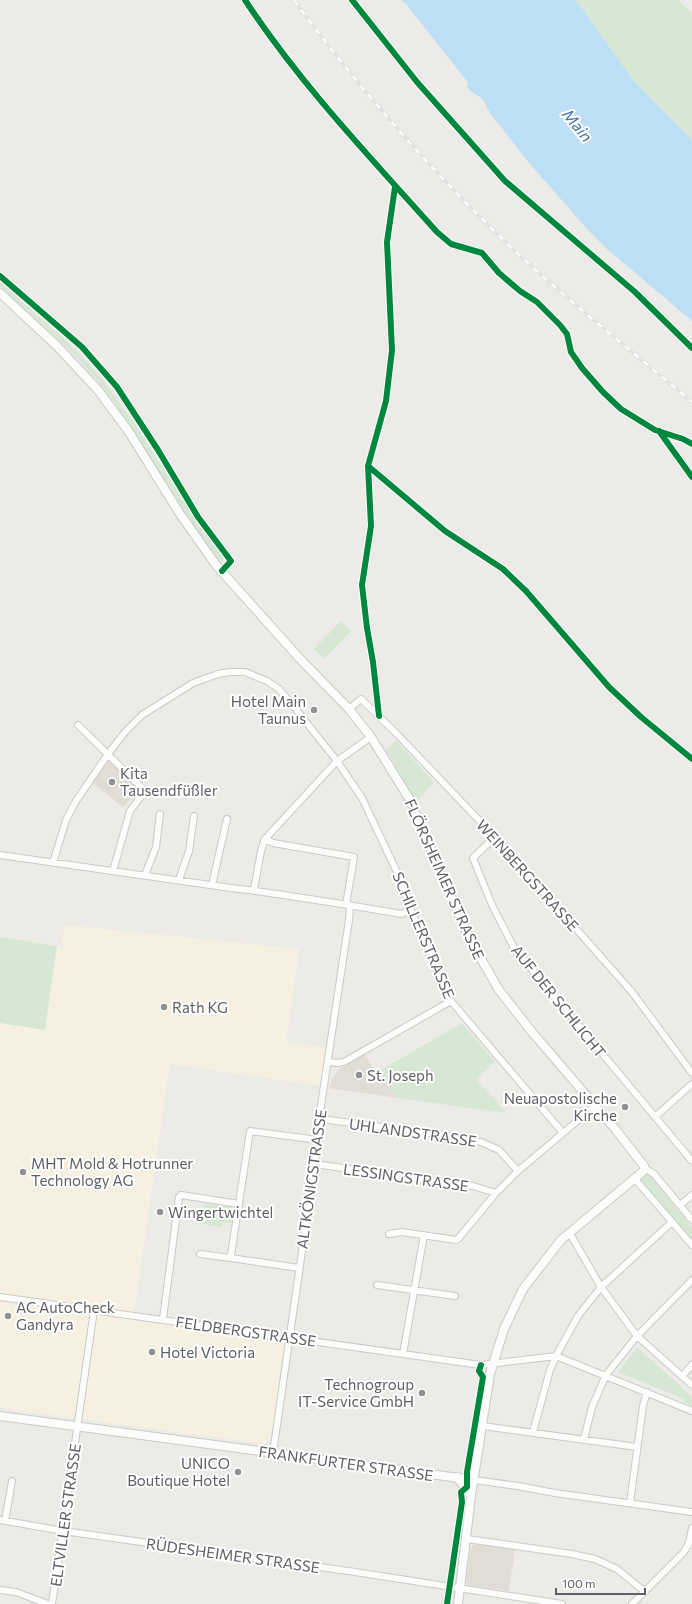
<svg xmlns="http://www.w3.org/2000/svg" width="692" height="1604" viewBox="0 0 692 1604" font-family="Commissioner,sans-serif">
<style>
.commercial{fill:#f6f0e1}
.education{fill:#e0ddd7}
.green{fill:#d6e8d3}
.water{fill:#bddff6}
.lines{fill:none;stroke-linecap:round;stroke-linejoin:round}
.street-casing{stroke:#c9cac9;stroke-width:8}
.secondary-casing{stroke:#c9cac9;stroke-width:10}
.street{stroke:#fcfcfb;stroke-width:6}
.secondary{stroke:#fcfcfb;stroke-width:8}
.rail-casing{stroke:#e3e2e2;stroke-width:3.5}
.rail{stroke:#fff;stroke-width:2;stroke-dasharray:6;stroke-linecap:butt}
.cycleway-casing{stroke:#fff;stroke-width:8}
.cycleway{stroke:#00873e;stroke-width:6}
.poi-dot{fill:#8f9192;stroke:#fff;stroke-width:1.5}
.labels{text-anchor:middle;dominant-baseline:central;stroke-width:4;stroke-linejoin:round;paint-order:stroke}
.poi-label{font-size:15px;fill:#5d6165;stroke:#fff;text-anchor:start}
.street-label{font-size:15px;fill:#5d6165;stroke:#fff}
.water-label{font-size:16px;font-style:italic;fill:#4175a6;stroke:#fff}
</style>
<rect width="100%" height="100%" fill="#edebe7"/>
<path class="commercial" d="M 65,925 L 299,949 L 286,1042 L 327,1048 L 320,1086 L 170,1064 L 133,1319 L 282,1342 L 284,1347 L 271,1438 L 265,1444 L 0,1408 L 0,937 L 61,946 Z"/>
<path class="education" d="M 108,759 L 140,790 L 123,807 L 93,783 L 92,780 Z
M 364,1053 L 376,1073 L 381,1070 L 397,1098 L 329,1088 L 333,1078 L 339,1069 Z
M 475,1544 L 515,1549 L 509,1591 L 469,1585 L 467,1584 L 466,1581 L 471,1547 Z"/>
<path class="green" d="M 576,0 L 678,0 L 692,13 L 692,140 L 634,81 Z
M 0,282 L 76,350 L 103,380 L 135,424 L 202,530 L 224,557 L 222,563 L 198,533 L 130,425 L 98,381 L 71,351 L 0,286 Z
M 341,621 L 351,631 L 324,659 L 314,649 Z
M 396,741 L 434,782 L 416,803 L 386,749 Z
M 0,937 L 57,946 L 45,1030 L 0,1023 Z
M 462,1023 L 495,1062 L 476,1079 L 507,1113 L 397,1098 L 381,1070 Z
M 648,1173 L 654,1177 L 652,1178 L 676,1208 L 676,1209 L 678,1210 L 692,1227 L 692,1243 L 640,1181 L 641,1178 Z
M 205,1203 L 235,1208 L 232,1223 L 223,1222 L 222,1227 L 202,1224 Z
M 637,1347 L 692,1397 L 692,1406 L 684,1402 L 684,1399 L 618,1372 Z"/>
<path class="water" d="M 401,0 L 576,0 L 634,81 L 692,140 L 692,321 L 607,249 L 586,228 L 524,157 L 498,123 C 490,116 488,107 482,99 C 477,94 471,93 467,87 L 468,84 L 466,80 L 406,4 Z"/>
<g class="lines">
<g class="street-casing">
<path id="street" d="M 349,709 L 361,699 L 396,733 L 495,837 L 632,992 L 692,1073
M 78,725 L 145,791 L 130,811 L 113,871
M 495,837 L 473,858 L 492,905 L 514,948 L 692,1161
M 265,839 L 273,843 L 354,857 L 346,905
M 0,855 L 238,889 C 253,890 268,893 283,895 C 323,901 362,907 401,914 L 411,910
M 53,863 L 66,820 L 76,801 L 108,754 L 125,732 L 142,715 L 193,683 L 218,674 L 230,672 L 245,672 L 267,681 L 279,689 L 290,702 L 337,761 L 362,798 L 397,872 L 411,910 L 451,1001 L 563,1133
M 145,875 L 156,847 L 160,814
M 179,880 L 189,851 L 194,816
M 212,885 L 227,819
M 254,890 L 261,851 L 265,839 L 337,761 L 371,737
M 329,1062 L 337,1063 L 344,1062 L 451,1001
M 655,1117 L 692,1084
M 321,1119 L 452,1136 L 481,1142 L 499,1150 L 518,1171
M 314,1164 L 473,1186 L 496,1193
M 645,1168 L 654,1174 L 692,1220
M 635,1179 L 692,1245
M 680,1205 L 692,1195
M 569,1232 L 601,1287 L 637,1336 L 692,1385
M 389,1234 L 402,1232 L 456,1240 L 458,1239 L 496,1193 L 518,1171 L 595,1106
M 200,1254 L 231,1258
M 299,1268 L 231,1258 L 231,1255 L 250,1131 L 318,1140
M 377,1285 L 455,1296
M 0,1297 L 481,1365 L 556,1356 L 692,1411
M 163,1319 L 179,1197 L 181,1195 L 239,1204
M 403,1354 L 424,1235
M 682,1376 L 692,1365
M 483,1426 L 637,1447
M 533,1432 L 550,1370 L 556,1356 L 578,1316 L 601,1287 L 672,1222
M 584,1439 L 592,1407 L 606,1375 L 637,1336 L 692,1280
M 273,1453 L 321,1119 L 320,1112 L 349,920 L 350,905
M 474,1480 L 518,1486 L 555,1493 L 692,1512
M 630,1503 L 643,1406 L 647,1392
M 0,1520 L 63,1531 L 355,1572 L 562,1604
M 5,1521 L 12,1481
M 467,1539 L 572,1554 L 595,1559 L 617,1569 L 645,1592
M 0,1590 L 16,1592 L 48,1604
M 52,1604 L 94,1310
M 632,1604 L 684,1552 L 689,1543 L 692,1528"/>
</g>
<g class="secondary-casing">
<path id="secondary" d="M 0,293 L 57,346 L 98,390 L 129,432 L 180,514 L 216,565 L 301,660 L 349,709 L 371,737 L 410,800 L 468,936 L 499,990 L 532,1032 L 616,1130 L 644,1166 L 644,1170 L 640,1174 L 561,1240 L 523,1289 L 504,1329 L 490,1374 L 471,1496 L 458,1604
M 0,1416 L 474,1480
M 457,1477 L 471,1496"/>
</g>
<use href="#street" class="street"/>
<use href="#secondary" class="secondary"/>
<g class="rail-casing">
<path id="rail" d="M 294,0 C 360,90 434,174 515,251 C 572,304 633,352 692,402"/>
</g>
<use href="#rail" class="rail"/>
<g class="cycleway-casing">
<path id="cycleway" d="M 245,0 C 301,85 370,157 437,232 L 451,244 L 482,253 L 499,273 L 520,291 L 537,302 L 560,325 L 567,334 L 571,352 L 582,368 L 603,392 L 621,409 L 655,430 L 683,439 L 692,444
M 352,0 L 417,82 L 505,181 L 635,292 L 692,348
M 0,276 L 82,347 L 117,387 L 158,450 L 198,517 L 231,561 L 222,571
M 659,431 L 692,477
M 368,466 L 445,531 L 503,569 L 526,591 L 609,687 L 641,717 L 692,759
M 379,716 L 373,662 L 367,628 L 362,585 L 371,526 L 368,466 L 386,401 L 392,350 L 387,242 L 395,187
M 447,1604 L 462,1502 L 461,1492 L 467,1487 L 467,1472 L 483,1377 L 479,1371 L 481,1365"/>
</g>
<use href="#cycleway" class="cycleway"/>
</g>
<g class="poi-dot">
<circle cx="314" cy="710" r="4"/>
<circle cx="112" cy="782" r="4"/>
<circle cx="164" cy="1007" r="4"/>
<circle cx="359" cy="1075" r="4"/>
<circle cx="625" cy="1107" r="4"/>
<circle cx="23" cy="1172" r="4"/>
<circle cx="160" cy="1212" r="4"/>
<circle cx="8" cy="1316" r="4"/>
<circle cx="152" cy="1352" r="4"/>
<circle cx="422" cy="1393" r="4"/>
<circle cx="238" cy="1472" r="4"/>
</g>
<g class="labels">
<g class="poi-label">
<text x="306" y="701" text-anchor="end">Hotel Main<tspan x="306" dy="17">Taunus</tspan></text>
<text x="120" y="773">Kita<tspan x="120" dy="17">Tausendfüßler</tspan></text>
<text x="172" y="1007">Rath KG</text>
<text x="367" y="1075">St. Joseph</text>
<text x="617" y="1098" text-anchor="end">Neuapostolische<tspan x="617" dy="17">Kirche</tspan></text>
<text x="31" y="1163">MHT Mold &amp; Hotrunner<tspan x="31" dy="17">Technology AG</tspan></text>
<text x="168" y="1212">Wingertwichtel</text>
<text x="16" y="1307">AC AutoCheck<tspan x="16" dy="17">Gandyra</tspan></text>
<text x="160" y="1352">Hotel Victoria</text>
<text x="414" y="1384" text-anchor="end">Technogroup<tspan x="414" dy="17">IT-Service GmbH</tspan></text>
<text x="230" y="1463" text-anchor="end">UNICO<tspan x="230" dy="17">Boutique Hotel</tspan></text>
</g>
<g class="street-label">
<text transform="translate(528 875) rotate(48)">WEINBERGSTRASSE</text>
<text transform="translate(445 879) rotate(66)">FLÖRSHEIMER STRASSE</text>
<text transform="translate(424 935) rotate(67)">SCHILLERSTRASSE</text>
<text transform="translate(559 1001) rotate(51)">AUF DER SCHLICHT</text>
<text transform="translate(413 1132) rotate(8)">UHLANDSTRASSE</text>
<text transform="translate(406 1177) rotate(8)">LESSINGSTRASSE</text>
<text transform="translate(311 1179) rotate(-82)">ALTKÖNIGSTRASSE</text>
<text transform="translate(246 1331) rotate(8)">FELDBERGSTRASSE</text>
<text transform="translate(346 1463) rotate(8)">FRANKFURTER STRASSE</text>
<text transform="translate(65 1515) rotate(-82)">ELTVILLER STRASSE</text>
<text transform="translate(233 1555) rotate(8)">RÜDESHEIMER STRASSE</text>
</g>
<g class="water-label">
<text transform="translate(578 125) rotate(51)">Main</text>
</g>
</g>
<path d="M556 1588v6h89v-6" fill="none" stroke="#5d6165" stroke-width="2"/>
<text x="562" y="1588" font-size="12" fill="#5d6165" stroke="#ffffff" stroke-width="3" paint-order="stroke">100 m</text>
</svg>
